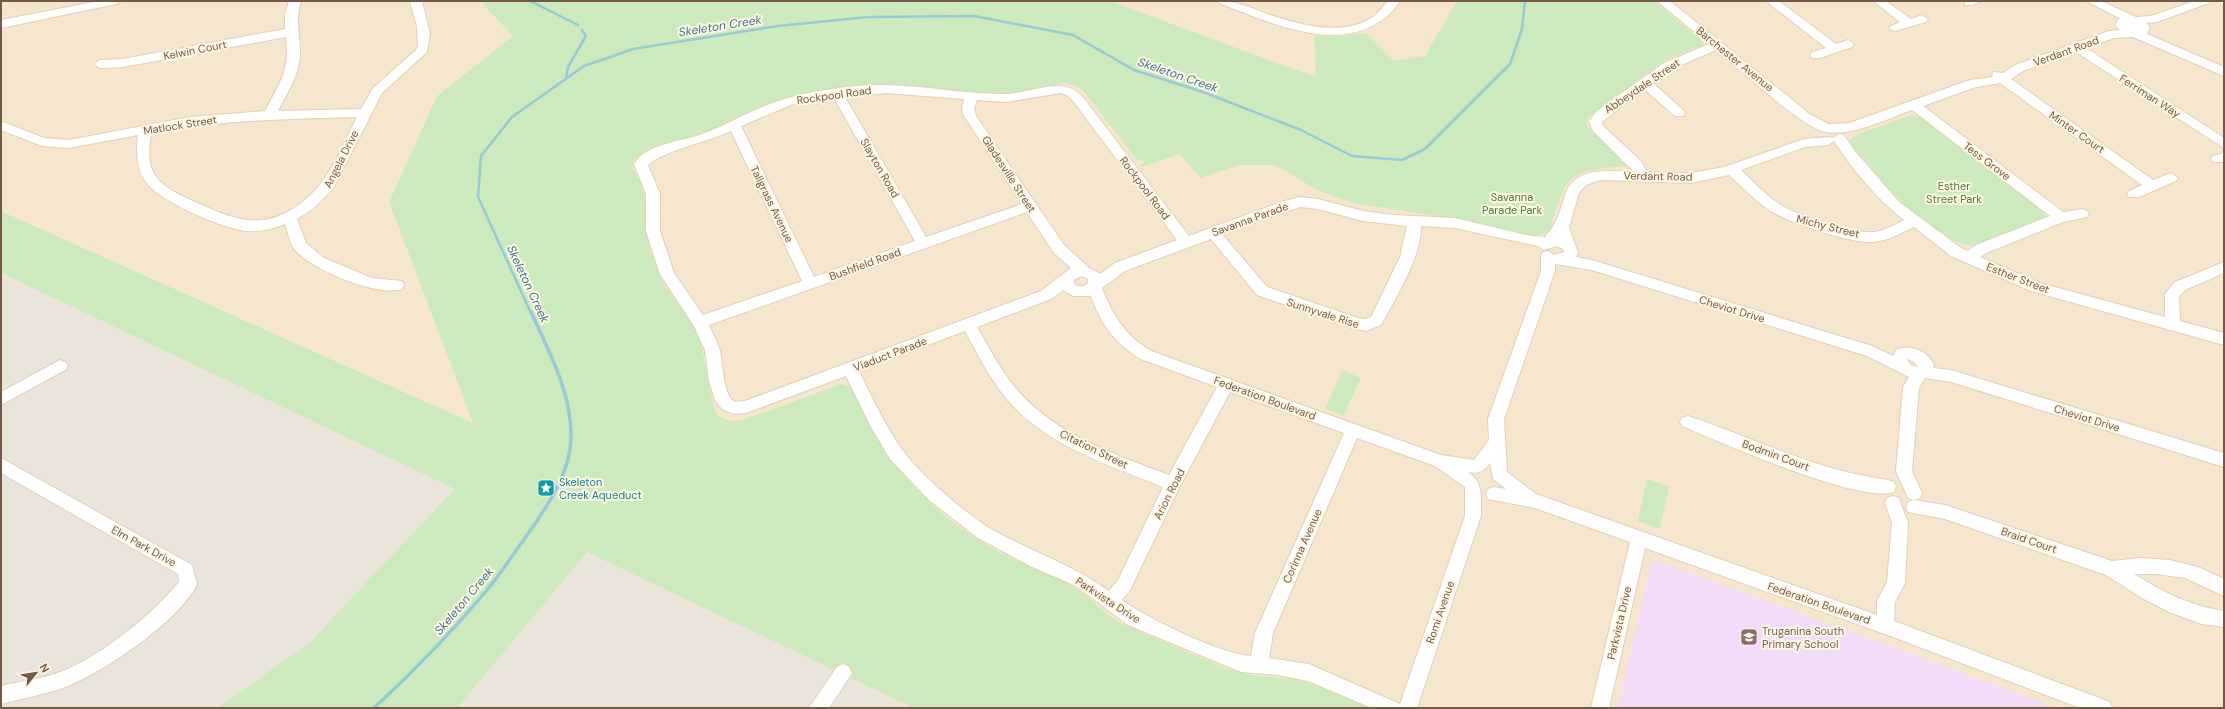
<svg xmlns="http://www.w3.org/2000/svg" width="2225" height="709" viewBox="0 0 2225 709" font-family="'DM Sans',sans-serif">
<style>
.residential{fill:#f5e6cd}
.industrial{fill:#ebe4db}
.education{fill:#f1dcf9}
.green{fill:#cceabd}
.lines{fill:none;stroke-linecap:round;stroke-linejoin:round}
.stream-far1{stroke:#99c9d9;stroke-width:2.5}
.stream{stroke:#99c9d9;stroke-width:3.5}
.minor-casing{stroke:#e1d0ba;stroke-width:2}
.minor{fill:#fff;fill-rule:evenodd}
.labels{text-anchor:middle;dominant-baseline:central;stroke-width:4;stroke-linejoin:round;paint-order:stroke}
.street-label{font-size:11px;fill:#745a46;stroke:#fff7e5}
.park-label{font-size:11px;fill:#4b7a3d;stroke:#fff7e5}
.culture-label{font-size:11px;fill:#0d838f;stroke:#fff7e5;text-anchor:start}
.education-label{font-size:11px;fill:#785e54;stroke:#fff7e5;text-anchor:start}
.water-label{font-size:12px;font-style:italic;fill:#3f7689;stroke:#fff7e5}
</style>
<rect width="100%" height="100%" fill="#fdf4de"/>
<path class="residential" d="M 1,1 L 482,1 L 484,6 L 513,36 L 437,96 L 389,202 L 473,423 L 1,211 Z
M 710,1 L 2224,1 L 2224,708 L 1096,708 L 566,467 L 481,156 Z"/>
<path class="industrial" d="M 1,273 L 811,657 L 914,708 L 1,708 Z"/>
<path class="education" d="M 1658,561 L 1758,598 L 2057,708 L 1618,708 L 1651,564 Z"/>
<path class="green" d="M 482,1 L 1110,1 L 1312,76 L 1316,75 L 1314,36 L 1345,36 L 1366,33 L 1394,61 L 1425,56 L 1457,1 L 1654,1 L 1703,42 L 1703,45 L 1665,60 L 1587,118 L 1587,126 L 1627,166 C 1609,167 1579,168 1568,183 C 1558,196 1554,218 1549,233 L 1526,236 L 1446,217 L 1357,204 L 1319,191 L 1276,165 L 1238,165 L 1200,178 L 1180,154 L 1142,167 L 1140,165 L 1144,163 L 1141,159 L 1137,160 L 1083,90 L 1076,86 L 1064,83 L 1020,94 L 997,94 L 906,86 L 755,110 L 696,136 L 646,151 L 634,159 L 632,168 L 640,181 L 646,199 L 645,227 L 650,249 L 663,283 L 693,324 L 700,340 L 714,409 C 720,421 731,422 744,420 L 841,384 L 851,387 C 860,407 869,428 882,446 C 910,490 952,526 997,551 C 1020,564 1045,572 1069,584 C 1088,595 1103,613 1122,624 L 1227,669 L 1256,676 L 1298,679 L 1372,708 L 914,708 L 587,552 L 457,708 L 218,708 L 309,643 L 455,489 L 1,273 L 1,211 L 473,423 L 389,202 L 437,96 L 513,36 L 484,6 Z
M 1912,115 L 1922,117 L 2044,210 L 2045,217 L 1971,246 C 1933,240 1892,192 1868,164 C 1862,156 1853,150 1849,141 L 1854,136 Z
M 1342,370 L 1361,378 L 1344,415 L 1325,409 Z
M 1647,479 L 1669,486 L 1660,529 L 1638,521 Z"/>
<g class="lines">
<path class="stream-far1" d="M 530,1 L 578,25
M 566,79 L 568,67 L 586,36 L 582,30
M 531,313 L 478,197 L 481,156 L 512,117 L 584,66 L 633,49 L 778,26 L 869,17 L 974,16 L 1073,35 L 1134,70 L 1203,92 L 1301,130 L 1352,156 L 1402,160 L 1425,149 L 1510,64 L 1522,29 L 1525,1"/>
<path class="stream" d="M 374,708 C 414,671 452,632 487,590 C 500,575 511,557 523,541 C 544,511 570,476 571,438 C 572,393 549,352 531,312"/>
<g class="minor-casing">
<path id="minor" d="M 99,1 L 122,1 L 116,4 L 1,28 L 1,20 Z
M 289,1 L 301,1 C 295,22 300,33 300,53 C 300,74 287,93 278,111 L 361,109 L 373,88 L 416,50 L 418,46 L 417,27 L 410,1 L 422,1 L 430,34 L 427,52 L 382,93 L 333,189 L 314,208 L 297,219 L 306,243 L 324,258 L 372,278 L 402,281 L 404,285 L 402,289 C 376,297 313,270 295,250 C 290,244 288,232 285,224 C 273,229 260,232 246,231 C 222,228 160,202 146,182 C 136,168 136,152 138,135 L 69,148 L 42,146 L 1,130 L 1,121 L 44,138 L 69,140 L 190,117 L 265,111 C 280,82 290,71 286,37 L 123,67 L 100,68 L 94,64 L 100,60 L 123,59 L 285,29 L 285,14 ZM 357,117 C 340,150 327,188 294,208 C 258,231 232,218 197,203 C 183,196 166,190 156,177 C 147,164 149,147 151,133 C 219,120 288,119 357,117 Z
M 1217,1 C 1237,1 1252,8 1270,15 C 1302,25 1342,37 1373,17 C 1379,13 1383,6 1388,1 L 1400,1 C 1357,63 1275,25 1219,3 Z
M 1657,1 L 1670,1 L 1811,115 L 1829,124 L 1849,123 L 1970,80 L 1992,77 L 1993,72 L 2003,73 L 2015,65 L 2109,31 L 2120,30 L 2115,26 L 2118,19 L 2121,19 L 2086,1 L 2101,1 L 2136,17 L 2151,16 L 2194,1 L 2211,1 L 2209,3 L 2157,22 L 2146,23 L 2150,27 L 2147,34 L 2224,67 L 2224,76 L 2133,37 L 2114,38 L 2086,48 L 2224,138 L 2224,148 L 2076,52 L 2023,71 L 2011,79 L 2153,180 L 2171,173 L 2178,178 L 2176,181 L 2139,197 L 2129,197 L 2127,194 L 2129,191 L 2142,185 L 2000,83 L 1976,87 L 1923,106 L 2063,212 L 2082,209 L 2087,211 L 2089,214 L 2087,217 L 2063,222 L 1986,253 L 1980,257 L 2040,283 L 2165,317 L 2165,294 L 2175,282 L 2224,262 L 2224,273 L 2185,290 L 2179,296 L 2180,321 L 2224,333 L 2224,345 L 2031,291 L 1951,256 L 1914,227 C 1901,233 1888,241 1873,242 C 1851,244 1783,221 1766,208 C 1753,198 1741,186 1729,175 L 1691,183 L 1600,180 L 1586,185 L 1579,193 L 1569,227 L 1578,253 L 1576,257 L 1592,260 L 1872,346 L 1893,356 L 1897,349 C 1911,344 1927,351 1934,364 L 1933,368 L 1951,370 L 2224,453 L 2224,467 L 1951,382 L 1925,378 L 1919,388 L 1912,471 L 1922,493 L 1920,498 L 1914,500 L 1908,498 L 1896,471 L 1903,387 L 1909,377 L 1867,356 L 1592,270 L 1555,264 L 1555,271 L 1504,419 L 1507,472 L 1536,494 L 1877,615 L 1877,601 L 1887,582 L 1892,523 L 1885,503 L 1887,498 L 1893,496 L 1899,498 L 1908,523 L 1905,583 L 1895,602 L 1894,621 L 2110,702 L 2112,708 L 2080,708 L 1885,634 L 1645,548 L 1609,708 L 1591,708 L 1630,542 L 1535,508 L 1488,499 L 1486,494 L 1488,489 L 1494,487 L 1506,489 L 1493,479 L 1490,463 C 1483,472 1480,474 1468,472 C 1484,483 1481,498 1481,516 L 1417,708 L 1372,708 L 1308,681 L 1278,675 L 1241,672 L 1128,625 L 1076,586 L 1030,566 L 978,538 L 929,500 L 890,459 L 871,427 L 846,376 L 746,413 L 734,414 L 729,412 L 722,409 L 715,400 L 709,381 L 705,350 L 694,326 L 660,274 L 646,231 L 646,194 L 634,164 C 647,143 681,142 702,134 C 730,124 756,107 785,99 C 814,90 857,84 887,85 C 926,86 966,94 1005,94 C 1031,94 1061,75 1082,96 L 1189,236 L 1281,202 L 1300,197 L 1318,199 L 1363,211 L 1394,215 L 1455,218 L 1526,235 L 1545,237 C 1559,221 1559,212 1566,193 C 1575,166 1612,171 1634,172 L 1593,131 L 1589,121 L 1597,111 L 1664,63 L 1709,44 ZM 1716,50 C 1737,67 1804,129 1826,132 C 1855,136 1886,119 1912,110 L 2050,216 L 1976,245 L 1968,251 L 1961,248 L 1899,202 L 1854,150 L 1844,135 L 1839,134 L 1833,138 L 1828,137 L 1804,139 L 1724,167 L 1691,173 L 1647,172 L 1641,161 L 1603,126 L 1602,122 L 1644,89 L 1675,116 L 1683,116 L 1685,113 L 1683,110 L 1653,83 L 1672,69 ZM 886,93 L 964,99 L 962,109 L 964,116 L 1022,204 L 926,237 L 845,97 ZM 1061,93 L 1067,95 L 1074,102 L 1177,240 L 1115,263 L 1100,274 L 1088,267 L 1064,245 L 976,116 L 974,109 L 977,100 L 1006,102 ZM 834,98 L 915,241 L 814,277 L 741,126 L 791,105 ZM 731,131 L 802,281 L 703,315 L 674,273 L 660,231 L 660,194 L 648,165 C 665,150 708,142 731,131 ZM 1834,141 C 1853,170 1877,199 1904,220 C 1895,225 1884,231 1873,232 C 1851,234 1793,215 1775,201 C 1763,192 1752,181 1741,170 L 1805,147 L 1828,145 ZM 1300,207 L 1318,209 L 1363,221 L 1407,226 L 1400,257 L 1371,317 L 1365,319 L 1358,318 L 1267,287 L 1222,234 ZM 1027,212 L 1054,253 L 1071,268 L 1041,291 L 745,401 L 735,402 C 723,396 723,364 720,351 C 718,342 712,333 709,325 ZM 1421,226 L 1455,228 L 1538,246 L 1544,250 L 1556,246 L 1563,249 L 1564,252 L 1554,255 L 1548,251 L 1543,252 L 1541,256 L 1541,271 L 1488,419 L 1489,440 L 1474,460 L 1441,455 L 1151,351 C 1125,335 1113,316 1102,288 L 1125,271 L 1211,239 L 1257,295 L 1352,328 L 1366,331 L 1381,325 C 1395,299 1422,256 1421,226 ZM 1082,276 L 1088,279 L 1088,283 L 1084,286 L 1077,286 L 1074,283 L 1074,280 ZM 1063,290 L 1073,296 L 1091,296 C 1101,324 1115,344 1141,359 L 1217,387 L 1169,475 C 1116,455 1057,435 1018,391 C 1001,372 990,349 977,327 L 1051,299 ZM 965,331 C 978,354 989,378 1006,398 C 1045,445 1108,465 1163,487 L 1118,580 L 1109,591 C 1073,565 1030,551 991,529 C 965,513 918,473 901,448 C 884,424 872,397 859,371 ZM 1906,359 L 1913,361 L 1918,367 L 1911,365 ZM 1230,392 L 1344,433 L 1255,633 L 1251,656 C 1221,654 1148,619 1122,600 L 1130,590 L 1179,488 ZM 1357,438 L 1435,466 L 1465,487 L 1465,516 L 1400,704 L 1309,664 L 1269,658 L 1273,633 Z
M 1766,1 L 1779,1 L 1836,44 L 1848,40 L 1854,44 L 1852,47 L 1820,58 L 1812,58 L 1810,55 L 1812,52 L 1826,48 Z
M 1873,1 L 1886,1 L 1911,19 L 1922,15 L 1928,19 L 1926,22 L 1895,31 L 1891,30 L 1889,27 L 1900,22 Z
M 1965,1 L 1981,1 L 1973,5 L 1965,5 Z
M 2215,1 L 2224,1 L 2224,6 Z
M 2224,153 L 2224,162 L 2213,162 L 2211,159 L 2213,156 Z
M 60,360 L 65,362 L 68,366 L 65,370 L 1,405 L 1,392 Z
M 1688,416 C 1757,439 1814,470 1888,480 L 1894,482 L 1896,487 L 1894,492 C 1860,504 1720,442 1682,426 L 1680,422 L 1682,418 Z
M 1,458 L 192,565 L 197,584 C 180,621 101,674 63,688 C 43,695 22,698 1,704 L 1,686 C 21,681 42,679 60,672 C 100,657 152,615 179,582 L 178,574 L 1,473 Z
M 1914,500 L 1945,505 L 2112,561 L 2141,558 L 2170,560 L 2198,567 L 2224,579 L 2224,596 L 2185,578 L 2156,574 L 2134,574 C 2163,592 2190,606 2224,611 L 2224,627 L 2202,624 L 2169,612 L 2142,598 L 2106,575 L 1945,519 L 1908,512 L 1906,507 L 1908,502 Z
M 843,664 L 849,667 L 852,673 L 829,708 L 809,708 L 837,667 Z"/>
</g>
<use href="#minor" class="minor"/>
</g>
<defs>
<g id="sight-square" transform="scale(0.9)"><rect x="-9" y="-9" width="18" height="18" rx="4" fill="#0f9aa8" stroke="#fff7e5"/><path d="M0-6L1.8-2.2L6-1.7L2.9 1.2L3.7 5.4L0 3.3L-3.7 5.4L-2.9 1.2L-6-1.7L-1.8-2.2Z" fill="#fff"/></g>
<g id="school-square" transform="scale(0.9)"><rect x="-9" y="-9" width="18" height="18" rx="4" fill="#8d6e63" stroke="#fff7e5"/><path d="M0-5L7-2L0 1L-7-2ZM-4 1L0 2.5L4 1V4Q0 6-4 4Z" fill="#fff"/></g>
</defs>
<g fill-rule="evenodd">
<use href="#sight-square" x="546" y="488"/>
<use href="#school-square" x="1749" y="637"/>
</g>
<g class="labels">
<g class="street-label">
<text transform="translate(195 50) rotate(-11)">Kelwin Court</text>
<text transform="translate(2066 51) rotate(-20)">Verdant Road</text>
<text transform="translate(1735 59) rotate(39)">Barchester Avenue</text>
<text transform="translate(1642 86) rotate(-34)">Abbeydale Street</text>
<text transform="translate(834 95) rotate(-8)">Rockpool Road</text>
<text transform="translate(2150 96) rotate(33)">Ferriman Way</text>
<text transform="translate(180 125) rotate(-9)">Matlock Street</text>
<text transform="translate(2077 132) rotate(35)">Minter Court</text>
<text transform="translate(341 159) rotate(-63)">Angela Drive</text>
<text transform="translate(1987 161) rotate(37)">Tess Grove</text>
<text transform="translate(880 168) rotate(60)">Slayton Road</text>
<text transform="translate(1009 174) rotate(57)">Gladesville Street</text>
<text transform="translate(1658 176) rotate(1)">Verdant Road</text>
<text transform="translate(1145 188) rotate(53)">Rockpool Road</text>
<text transform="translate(772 204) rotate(64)">Tallgrass Avenue</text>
<text transform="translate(1250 219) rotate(-20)">Savanna Parade</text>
<text transform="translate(1828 226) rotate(14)">Michy Street</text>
<text transform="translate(865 264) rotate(-20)">Bushfield Road</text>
<text transform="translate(2018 278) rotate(21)">Esther Street</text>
<text transform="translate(1732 309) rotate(17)">Cheviot Drive</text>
<text transform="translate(1323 313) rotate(18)">Sunnyvale Rise</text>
<text transform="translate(890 354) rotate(-21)">Viaduct Parade</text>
<text transform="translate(1265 398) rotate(20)">Federation Boulevard</text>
<text transform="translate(2087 418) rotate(17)">Cheviot Drive</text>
<text transform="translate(1094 449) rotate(26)">Citation Street</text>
<text transform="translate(1776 455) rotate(20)">Bodmin Court</text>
<text transform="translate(1169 494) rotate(-63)">Arion Road</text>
<text transform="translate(2029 540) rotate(19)">Braid Court</text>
<text transform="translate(144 546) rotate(29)">Elm Park Drive</text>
<text transform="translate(1302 546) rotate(-66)">Corinna Avenue</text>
<text transform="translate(1108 600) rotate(33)">Parkvista Drive</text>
<text transform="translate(1819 603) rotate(19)">Federation Boulevard</text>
<text transform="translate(1440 612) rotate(-71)">Romi Avenue</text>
<text transform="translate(1619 623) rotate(-77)">Parkvista Drive</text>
</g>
<g class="park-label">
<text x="1954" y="186">Esther<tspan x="1954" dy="13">Street Park</tspan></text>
<text x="1512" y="197">Savanna<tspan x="1512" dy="13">Parade Park</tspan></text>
</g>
<g class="culture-label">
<text x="559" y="482">Skeleton<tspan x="559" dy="13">Creek Aqueduct</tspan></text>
</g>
<g class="education-label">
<text x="1762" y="631">Truganina South<tspan x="1762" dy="13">Primary School</tspan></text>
</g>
<g class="water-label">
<text transform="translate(720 26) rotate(-9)">Skeleton Creek</text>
<text transform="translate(1178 75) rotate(19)">Skeleton Creek</text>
<text transform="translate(528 284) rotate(65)">Skeleton Creek</text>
<text transform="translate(464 601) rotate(-50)">Skeleton Creek</text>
</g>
</g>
<rect width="2225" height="709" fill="none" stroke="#745a46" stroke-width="4"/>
<g transform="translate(36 673) rotate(60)" stroke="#fff7e5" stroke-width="3" paint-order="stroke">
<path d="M0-3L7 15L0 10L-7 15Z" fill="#745a46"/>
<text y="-6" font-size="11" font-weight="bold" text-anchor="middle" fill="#745a46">N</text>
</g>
</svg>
